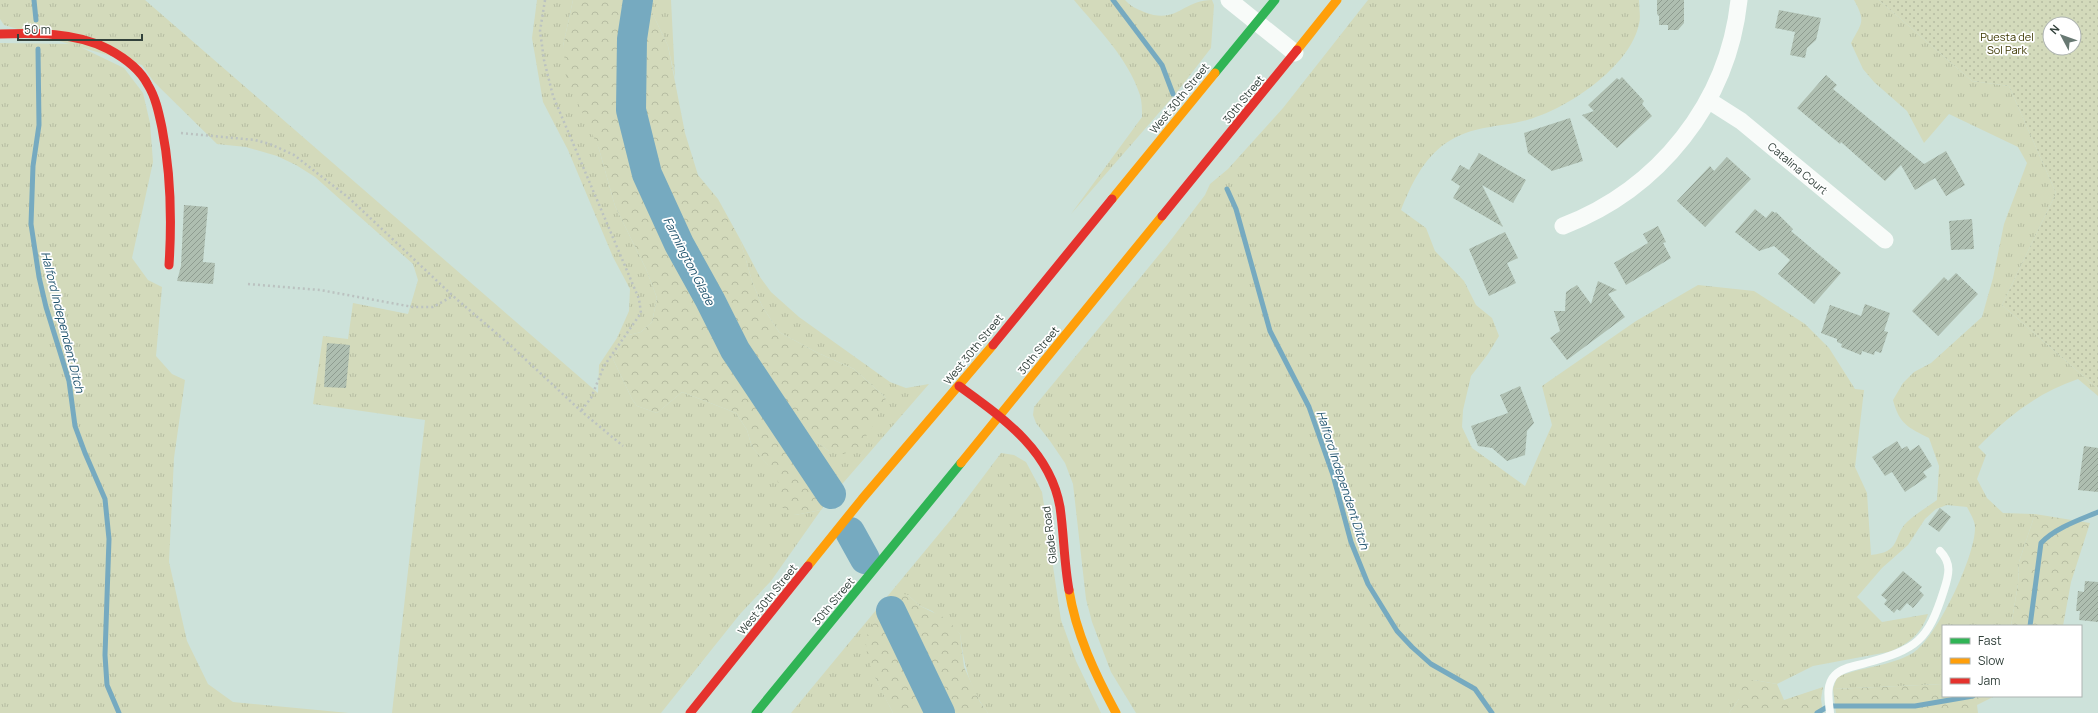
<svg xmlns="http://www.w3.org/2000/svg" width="2098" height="713" viewBox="0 0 2098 713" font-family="Manrope,sans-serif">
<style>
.grass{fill:url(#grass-tufts)}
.forest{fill:url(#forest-crowns)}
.park{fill:url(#park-dots);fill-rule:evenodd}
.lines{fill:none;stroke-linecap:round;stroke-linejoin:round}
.stream{stroke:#76aac0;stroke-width:5}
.river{stroke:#76aac0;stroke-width:30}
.building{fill:url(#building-hatch)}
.path{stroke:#bbc2c0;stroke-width:2.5;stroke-dasharray:2 3;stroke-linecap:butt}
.lane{stroke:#f8fbf9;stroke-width:8}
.street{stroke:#f8fbf9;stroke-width:17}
.fast{stroke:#30b455;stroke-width:9}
.slow{stroke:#ff9f0a;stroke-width:9}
.jam{stroke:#e5322d;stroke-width:9}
.labels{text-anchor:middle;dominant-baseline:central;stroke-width:3.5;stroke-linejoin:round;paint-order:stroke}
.park-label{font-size:11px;fill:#3c3701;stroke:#fff}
.street-label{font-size:11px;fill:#32413b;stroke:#fff}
.water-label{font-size:12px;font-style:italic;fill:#22556f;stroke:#fff}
</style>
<defs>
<pattern id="grass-tufts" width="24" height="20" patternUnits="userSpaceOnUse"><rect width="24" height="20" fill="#d3dabb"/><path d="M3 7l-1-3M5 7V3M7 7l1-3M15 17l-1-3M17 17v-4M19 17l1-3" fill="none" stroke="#b6bca2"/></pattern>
<pattern id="forest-crowns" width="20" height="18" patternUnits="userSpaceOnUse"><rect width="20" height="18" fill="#d3dabb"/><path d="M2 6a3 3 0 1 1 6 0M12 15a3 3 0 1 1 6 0" fill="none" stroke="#b6bca2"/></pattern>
<pattern id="park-dots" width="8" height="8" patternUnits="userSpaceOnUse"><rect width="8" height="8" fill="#d3dabb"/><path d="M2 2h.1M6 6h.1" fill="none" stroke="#b6bca2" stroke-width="1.8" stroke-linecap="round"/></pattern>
<pattern id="building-hatch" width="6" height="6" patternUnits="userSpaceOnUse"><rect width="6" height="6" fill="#aebeb0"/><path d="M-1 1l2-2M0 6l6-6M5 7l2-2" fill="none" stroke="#8e9c90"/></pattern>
</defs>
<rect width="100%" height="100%" fill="#cde2da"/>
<path class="grass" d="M 0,0 L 145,0 L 598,393 L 599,365 L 617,338 L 629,311 L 630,289 L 613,257 L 568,150 L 543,102 L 532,38 L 537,0 L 573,0 L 563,46 L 599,149 L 615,206 L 646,269 L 657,298 L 652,322 L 641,332 L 625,336 L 613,359 L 632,399 L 637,406 L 657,413 L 682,392 L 736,413 L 747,430 L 752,447 L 778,476 L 778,483 L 795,515 L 821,510 L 771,581 L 740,614 L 661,713 L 392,713 L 425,420 L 313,404 L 323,336 L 348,339 L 353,303 L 408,314 L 418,280 L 413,264 L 315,177 L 296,165 L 277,156 L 246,147 L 217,144 L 154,82 L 142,65 L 4,25 L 0,19 Z
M 646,0 L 671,0 L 675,78 L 668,46 Z
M 1074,0 L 1125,0 C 1130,6 1137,9 1144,12 C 1178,25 1182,0 1212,0 L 1214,5 L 1211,48 L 1177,92 L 1071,214 L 1142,117 C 1142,110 1142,102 1140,95 C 1128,58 1098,29 1074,0 Z
M 1368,0 L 1639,0 C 1639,8 1641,17 1639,24 C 1630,67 1567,109 1527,120 C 1498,128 1473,125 1446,143 C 1423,159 1411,185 1401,210 L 1426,228 L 1435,251 L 1464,281 L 1476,305 L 1492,318 L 1499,336 L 1488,354 L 1471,376 L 1463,410 L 1462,427 L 1472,448 L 1525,486 L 1552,425 L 1542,386 L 1636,321 L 1698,285 L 1754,291 L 1805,324 L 1829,348 L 1855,389 L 1864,390 L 1855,467 L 1867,493 L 1871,555 C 1902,552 1892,537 1907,522 C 1916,514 1927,507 1937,500 L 1939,466 L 1929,438 C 1909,428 1899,424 1893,400 L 1903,383 L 1914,372 L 1931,363 L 1982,317 L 1993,278 L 2004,224 L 2027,163 L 2018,147 L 1949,114 L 1924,143 L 1907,111 L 1874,82 L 1863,69 L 1851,43 C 1862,22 1866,22 1854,0 L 1879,0 L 1972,81 L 2009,86 L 2056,193 L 2002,305 L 2098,389 L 2098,396 L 2078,379 C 2037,393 2008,416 1978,447 L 1986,455 L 1977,479 L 1987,498 L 2003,513 L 2035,514 L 2019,562 L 2018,584 L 2011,626 L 1943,626 L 1943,684 L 1833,689 L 1837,677 C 1861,667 1891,666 1913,653 C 1937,638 1976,555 1975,527 C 1975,521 1970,513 1967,507 L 1947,505 L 1936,509 L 1925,519 L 1908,545 L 1882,568 L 1857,597 L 1882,622 L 1928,614 C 1921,634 1908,645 1888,652 L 1813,666 L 1777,684 L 1754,680 L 1739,693 L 1739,699 L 1729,713 L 1136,713 L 1111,672 L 1092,622 L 1086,599 L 1073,484 L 1065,463 L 1050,441 L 1036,423 L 1033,415 L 1034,407 L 1167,245 L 1205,195 L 1210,184 L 1228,169 L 1283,108 Z
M 0,43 L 74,44 L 124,68 L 143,93 L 150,123 L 153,162 L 132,258 L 148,280 L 162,287 L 156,356 L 172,374 L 185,380 L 174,458 L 169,562 L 187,641 L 208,684 L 233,702 L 349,713 L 0,713 Z
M 740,239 L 760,277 L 771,292 L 799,317 L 890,382 L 906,388 L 929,384 L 837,490 L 796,426 L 829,451 L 886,398 L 854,369 L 816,352 L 779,332 L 762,306 L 752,281 Z
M 1001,453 L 1014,455 L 1026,462 L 1042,492 L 1061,620 L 1076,661 L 1101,713 L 988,713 C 969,688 964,664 960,634 L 932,611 L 920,606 L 908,595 L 882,608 L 866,640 L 876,679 L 893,713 L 791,713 L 953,517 Z"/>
<path class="forest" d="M 573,0 L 624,0 L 619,91 L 634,168 L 645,194 L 666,244 L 739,370 L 770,411 L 815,485 L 829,498 L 821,510 L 795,515 L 781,507 L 777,476 L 752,447 L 747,430 L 736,413 L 682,392 L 657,413 L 637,406 L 632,399 L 613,359 L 625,336 L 641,332 L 652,322 L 657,298 L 646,269 L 615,206 L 599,149 L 567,79 L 563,46 Z
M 643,0 L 646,0 L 668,46 L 685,133 L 698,175 L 718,199 L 740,239 L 752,281 L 762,306 L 779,332 L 816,352 L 854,369 L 886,398 L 874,424 L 859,447 L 844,454 L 829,451 L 796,426 L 777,401 L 742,350 L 695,249 L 670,205 L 639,124 L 637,77 Z
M 2035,514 L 2090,523 L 2071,582 L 2063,626 L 2011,626 L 2018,584 L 2019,562 Z
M 898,593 L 908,595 L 920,606 L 947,619 L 960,634 L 964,667 L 980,702 L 988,713 L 948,713 L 907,627 L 901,616 L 891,611 C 887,634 920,690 931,713 L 893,713 C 883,693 865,663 866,641 C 866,634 873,625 877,618 C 882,607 887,599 898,593 Z
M 1754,680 L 1777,684 L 1784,700 L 1823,687 L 1821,699 L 1823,713 L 1729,713 L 1739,699 L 1739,693 L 1745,681 Z
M 1943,684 L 1943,696 L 1995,696 L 1977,705 L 1978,713 L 1836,713 L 1833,689 Z"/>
<path class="park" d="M 1879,0 L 2098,0 L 2098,389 L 2002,305 L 2056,193 L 2009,86 L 1972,81 ZM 2050,24 L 2074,24 L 2074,48 L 2050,48 Z"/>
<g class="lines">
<path class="stream" d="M 34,0 L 36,20
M 1113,0 L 1162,65 L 1173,94
M 38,49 L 39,125 L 33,166 L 31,224 L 39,277 L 46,307 L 69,381 L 75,426 L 85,453 L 105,499 L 109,539 L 105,655 L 107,685 L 119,713
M 1227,189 L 1236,209 L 1270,331 L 1309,407 L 1333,475 L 1351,542 L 1368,584 L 1397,631 L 1412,647 L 1431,664 L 1475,689 L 1492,713
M 2030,626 L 2041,543 C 2055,528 2079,520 2098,512
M 1817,713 L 1829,706 L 1915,706 L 1973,696"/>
<path class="river" d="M 638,0 L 632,39 L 631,110 L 647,174 L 679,244 L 710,300 L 735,350 L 831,494
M 850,532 L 865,559
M 891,611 L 940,713"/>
</g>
<path class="building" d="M 1657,0 L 1684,0 L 1684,23 L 1678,30 L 1668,30 L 1668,25 L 1659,25 L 1659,16 L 1657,14 Z
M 1779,10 L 1821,18 L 1816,40 L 1807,48 L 1805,58 L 1790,55 L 1795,32 L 1775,28 Z
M 1826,75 L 1837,85 L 1833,89 L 1924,164 L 1946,151 L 1965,185 L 1946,196 L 1935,178 L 1915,190 L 1901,165 L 1885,181 L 1841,142 L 1840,144 L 1797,108 Z
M 1622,77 L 1644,101 L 1642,104 L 1652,116 L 1617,148 L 1582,115 L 1594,111 L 1588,105 L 1617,78 L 1619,80 Z
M 1570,118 L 1583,161 L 1552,171 L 1528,153 L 1524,133 Z
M 1479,153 L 1526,180 L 1513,203 L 1482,185 L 1503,227 L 1453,198 L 1460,186 L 1451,180 L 1460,165 L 1469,170 Z
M 1727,157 L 1751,179 L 1705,227 L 1677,201 L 1710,166 L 1714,171 Z
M 184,205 L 208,207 L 203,262 L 215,263 L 213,284 L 177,281 L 181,266 Z
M 1755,209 L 1766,218 L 1772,211 L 1775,213 L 1776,212 L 1793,229 L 1791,231 L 1841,273 L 1814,304 L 1778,274 L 1790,260 L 1774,246 L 1759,251 L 1735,232 Z
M 1972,219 L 1974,249 L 1951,250 L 1949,221 Z
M 1658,226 L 1666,242 L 1663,243 L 1671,258 L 1626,285 L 1614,263 L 1648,243 L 1643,234 Z
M 1505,232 L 1518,258 L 1507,263 L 1516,283 L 1489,296 L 1469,249 Z
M 1956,273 L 1978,294 L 1938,336 L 1912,311 L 1944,277 L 1948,281 Z
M 1598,281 L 1617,290 L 1608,294 L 1625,317 L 1567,360 L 1550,338 L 1560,331 L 1554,311 L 1565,311 L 1566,292 L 1577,285 L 1591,304 Z
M 1865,304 L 1890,313 L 1884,331 L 1888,332 L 1881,353 L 1875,351 L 1874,355 L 1862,351 L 1861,355 L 1841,347 L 1842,344 L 1837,342 L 1837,339 L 1821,333 L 1830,305 L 1861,316 Z
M 327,343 L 350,345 L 346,388 L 324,387 Z
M 1520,386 L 1534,423 L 1527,431 L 1525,455 L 1507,461 L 1492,448 L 1478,446 L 1471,426 L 1508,413 L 1500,395 Z
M 1897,441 L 1902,449 L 1907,446 L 1910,451 L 1919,445 L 1932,466 L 1923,472 L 1927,477 L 1905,492 L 1892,472 L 1885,476 L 1872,457 Z
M 2084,446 L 2098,448 L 2098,492 L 2078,490 Z
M 1940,508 L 1951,517 L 1939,532 L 1928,524 Z
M 1903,571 L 1922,587 L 1919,590 L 1924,595 L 1913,608 L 1907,603 L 1900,611 L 1897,609 L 1894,613 L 1884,604 L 1887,600 L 1881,595 Z
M 2085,581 L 2098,582 L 2098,622 L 2079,620 L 2080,611 L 2076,611 L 2078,591 L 2084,592 Z"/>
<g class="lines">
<path class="path" d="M 545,0 L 540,31 L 544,60 L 553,96 L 639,299 L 641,313 L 604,366 L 591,398 L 581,411
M 181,133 L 255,140 L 270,144 L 294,155 L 349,198 L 453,296 L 510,345 L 581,411 L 623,446
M 248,284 L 320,290 L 413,307 L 433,307 L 453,296"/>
<path class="lane" d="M 1830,713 C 1829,701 1825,685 1835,675 C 1843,667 1856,666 1866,663 C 1917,649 1928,641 1944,590 C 1949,575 1952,563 1940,551"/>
<path class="street" d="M 1229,0 L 1295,53
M 1708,100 L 1741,121 L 1885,240
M 1563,226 C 1659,189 1728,103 1739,0"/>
<path class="fast" d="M 1215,73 L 1275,0
M 756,713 L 961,463"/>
<path class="slow" d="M 1297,50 L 1337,0
M 1112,199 L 1215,73
M 961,463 L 1162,216
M 808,566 L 862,499 L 993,345
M 1069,590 C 1076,634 1095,674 1116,713"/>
<path class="jam" d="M 0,34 C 35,33 76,32 108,49 C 123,57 140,69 148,85 C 156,98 159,114 162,128 C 171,174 172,219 169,265
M 1162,216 L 1297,50
M 993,345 L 1112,199
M 959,386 C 1003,418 1050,450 1060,507 C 1064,535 1064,563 1069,590
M 690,713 L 808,566"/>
</g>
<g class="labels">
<g class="park-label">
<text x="2007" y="36">Puesta del<tspan x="2007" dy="13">Sol Park</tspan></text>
</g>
<g class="street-label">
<text transform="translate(1179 98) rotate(-51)">West 30th Street</text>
<text transform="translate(1243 99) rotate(-51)">30th Street</text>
<text transform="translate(1798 168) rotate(40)">Catalina Court</text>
<text transform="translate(973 349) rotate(-51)">West 30th Street</text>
<text transform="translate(1038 350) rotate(-51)">30th Street</text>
<text transform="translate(1049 535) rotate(-97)">Glade Road</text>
<text transform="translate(767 599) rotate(-51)">West 30th Street</text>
<text transform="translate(833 601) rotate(-50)">30th Street</text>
</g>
<g class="water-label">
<text transform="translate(689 261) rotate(63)">Farmington Glade</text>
<text transform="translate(63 322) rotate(76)">Halford Independent Ditch</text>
<text transform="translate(1343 480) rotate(72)">Halford Independent Ditch</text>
</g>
</g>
<rect x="1942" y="625" width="140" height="72" fill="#ffffff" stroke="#adb3b1"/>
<rect x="1950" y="638" width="20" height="6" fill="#30b455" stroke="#adb3b1"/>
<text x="1978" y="645" font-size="12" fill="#32413b">Fast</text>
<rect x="1950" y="658" width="20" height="6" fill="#ff9f0a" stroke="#adb3b1"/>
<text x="1978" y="665" font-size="12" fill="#32413b">Slow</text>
<rect x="1950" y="678" width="20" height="6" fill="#e5322d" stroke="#adb3b1"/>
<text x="1978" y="685" font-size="12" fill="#32413b">Jam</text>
<g transform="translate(2062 36) rotate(311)"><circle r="19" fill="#ffffff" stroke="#adb3b1"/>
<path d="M0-3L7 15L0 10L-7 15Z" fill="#687973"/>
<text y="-6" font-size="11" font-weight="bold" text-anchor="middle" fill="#32413b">N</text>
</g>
<path d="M18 34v6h124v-6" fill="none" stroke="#32413b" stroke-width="2"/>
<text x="24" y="34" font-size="12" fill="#32413b" stroke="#ffffff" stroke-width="3" paint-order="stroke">50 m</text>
</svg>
